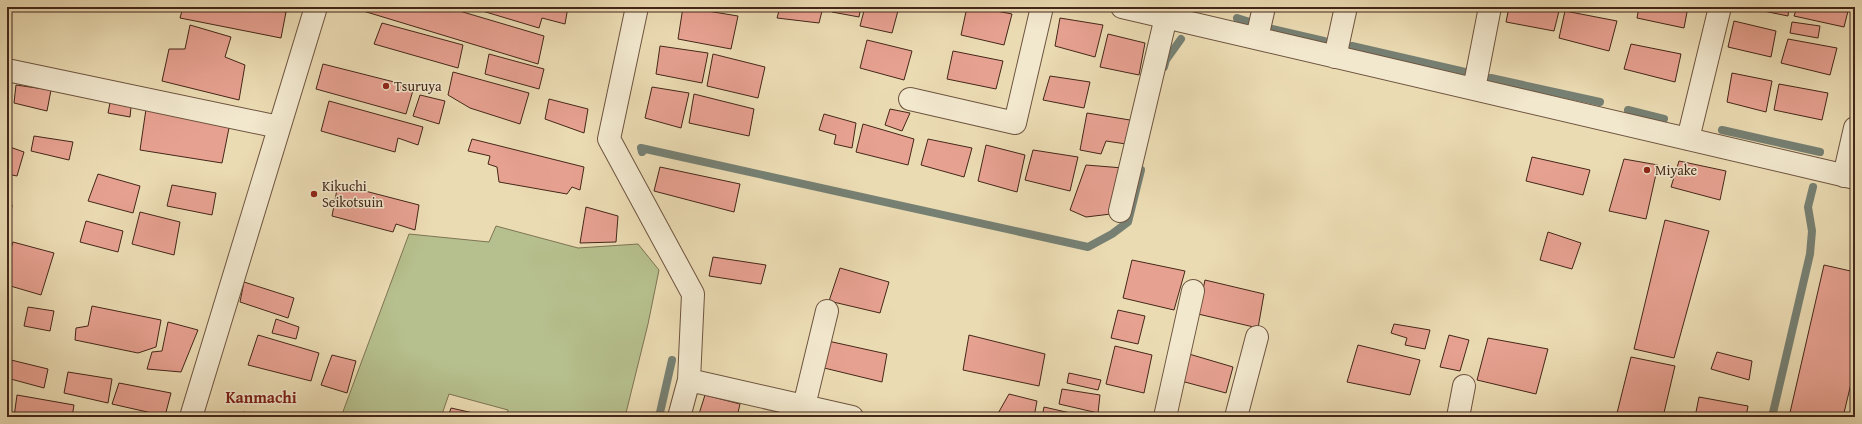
<svg xmlns="http://www.w3.org/2000/svg" width="1862" height="424" viewBox="0 0 1862 424" font-family="'Gentium Book Plus',serif">
<style>
.green{fill:#b6c08e;stroke:#7d7453}
.lines{fill:none;stroke-linecap:round;stroke-linejoin:round}
.stream{stroke:#768073;stroke-width:8}
.building{fill:#e7a191;stroke:#442718}
.minor-casing{stroke:#6e543f;stroke-width:24}
.minor{stroke:#f2e8ce;stroke-width:22}
.poi-dot{fill:#8f2418;stroke:#f2e8ce;stroke-width:1.5}
.labels{text-anchor:middle;dominant-baseline:central;stroke-width:3;stroke-linejoin:round;paint-order:stroke}
.poi-label{font-size:14px;fill:#442718;stroke:#f2e8ce;text-anchor:start}
.quarter-label{font-size:16px;font-weight:bold;fill:#7a1f14;stroke:#f2e8ce}
</style>
<rect width="100%" height="100%" fill="#ebdbb3"/>
<filter id="stains"><feTurbulence type="fractalNoise" baseFrequency=".005" numOctaves="4"/><feColorMatrix values="0 0 0 0 .2 0 0 0 0 .09 0 0 0 0 .02 0 0 0 .5 -.17"/></filter>
<radialGradient id="worn" r=".72"><stop offset=".6" stop-color="#630" stop-opacity="0"/><stop offset="1" stop-color="#630" stop-opacity=".3"/></radialGradient>
<path class="green" d="M 496,226 L 578,248 L 638,244 L 659,270 L 648,324 L 625,417 L 507,417 L 508,410 L 449,394 L 441,417 L 341,417 L 409,234 L 489,242 Z"/>
<g class="lines">
<path class="stream" d="M 1237,18 L 1250,22
M 1272,29 L 1324,41
M 1352,46 L 1465,72
M 1164,67 L 1166,60 L 1181,39
M 1491,78 L 1600,102
M 1628,110 L 1664,119
M 1722,130 L 1820,152
M 642,152 L 641,148 L 1088,247 L 1112,234 L 1128,222 L 1141,170
M 659,417 L 672,360
M 1772,417 L 1810,254 L 1812,231 L 1808,207 L 1813,187"/>
</g>
<path class="building" d="M 183,7 L 260,7 L 286,12 L 281,38 L 180,18 Z
M 350,7 L 446,7 L 544,36 L 538,64 Z
M 469,7 L 568,7 L 565,24 L 542,18 L 539,28 Z
M 683,7 L 738,16 L 731,49 L 678,39 Z
M 780,7 L 823,7 L 819,23 L 777,18 Z
M 834,7 L 861,7 L 859,17 L 832,12 Z
M 865,7 L 899,7 L 892,33 L 860,26 Z
M 967,7 L 976,7 L 1012,14 L 1004,45 L 961,35 Z
M 1509,7 L 1560,7 L 1554,31 L 1506,22 Z
M 1639,7 L 1688,7 L 1684,28 L 1637,18 Z
M 1744,7 L 1789,7 L 1788,16 Z
M 1797,7 L 1849,7 L 1844,27 L 1794,16 Z
M 1565,11 L 1617,21 L 1609,51 L 1559,38 Z
M 1060,18 L 1103,25 L 1095,57 L 1055,46 Z
M 1734,21 L 1776,31 L 1771,57 L 1728,47 Z
M 1792,22 L 1820,26 L 1818,38 L 1790,33 Z
M 382,23 L 463,45 L 458,68 L 374,44 Z
M 190,25 L 231,37 L 225,57 L 245,65 L 239,100 L 162,81 L 169,49 L 185,49 Z
M 1108,34 L 1145,43 L 1139,75 L 1100,67 Z
M 1788,39 L 1837,48 L 1830,75 L 1781,63 Z
M 867,40 L 912,51 L 904,80 L 860,68 Z
M 1631,44 L 1681,54 L 1675,82 L 1624,69 Z
M 660,46 L 708,53 L 702,83 L 656,74 Z
M 953,51 L 1003,61 L 996,89 L 947,79 Z
M 489,54 L 544,69 L 539,89 L 485,74 Z
M 713,54 L 765,67 L 758,98 L 707,86 Z
M 323,64 L 414,87 L 406,114 L 316,89 Z
M 453,72 L 529,93 L 520,124 L 470,108 L 448,95 Z
M 1732,73 L 1772,81 L 1766,112 L 1727,102 Z
M 1050,76 L 1090,82 L 1084,108 L 1043,100 Z
M 1779,84 L 1828,93 L 1822,120 L 1774,110 Z
M 16,85 L 51,90 L 47,111 L 14,103 Z
M 652,87 L 689,93 L 681,128 L 645,118 Z
M 694,94 L 754,109 L 749,136 L 689,123 Z
M 420,95 L 445,101 L 439,124 L 413,116 Z
M 549,99 L 588,109 L 584,133 L 545,119 Z
M 329,101 L 423,127 L 418,145 L 398,138 L 395,152 L 321,131 Z
M 110,103 L 131,107 L 130,117 L 108,113 Z
M 146,109 L 230,123 L 222,163 L 140,150 Z
M 890,109 L 910,113 L 902,131 L 885,125 Z
M 1087,113 L 1130,120 L 1126,144 L 1106,141 L 1101,154 L 1080,150 Z
M 824,114 L 856,123 L 852,148 L 834,144 L 836,135 L 819,130 Z
M 863,124 L 914,139 L 908,165 L 856,152 Z
M 34,136 L 73,142 L 69,160 L 31,151 Z
M 472,139 L 584,167 L 580,190 L 572,187 L 567,194 L 499,182 L 497,167 L 488,164 L 490,156 L 468,151 Z
M 928,139 L 972,148 L 964,177 L 921,165 Z
M 986,145 L 1025,155 L 1017,192 L 978,181 Z
M 7,146 L 24,152 L 17,176 L 7,174 Z
M 1033,150 L 1078,157 L 1070,191 L 1025,180 Z
M 1532,157 L 1590,170 L 1583,195 L 1526,181 Z
M 1624,159 L 1658,165 L 1646,219 L 1609,211 Z
M 1679,161 L 1726,171 L 1720,200 L 1671,187 Z
M 1086,165 L 1123,168 L 1111,214 L 1086,217 L 1070,210 Z
M 660,167 L 740,184 L 734,212 L 654,191 Z
M 98,174 L 140,186 L 133,213 L 88,201 Z
M 338,184 L 419,205 L 415,230 L 396,224 L 393,232 L 332,216 Z
M 172,185 L 216,193 L 212,215 L 167,206 Z
M 7,203 L 12,205 L 8,239 L 7,239 Z
M 586,207 L 618,216 L 616,242 L 580,243 Z
M 140,212 L 180,222 L 174,255 L 132,244 Z
M 1665,220 L 1709,231 L 1674,358 L 1634,349 Z
M 86,221 L 123,231 L 118,252 L 80,242 Z
M 1548,232 L 1581,243 L 1572,269 L 1540,260 Z
M 13,242 L 54,253 L 41,295 L 7,285 L 7,261 Z
M 713,257 L 766,265 L 761,284 L 709,276 Z
M 1132,260 L 1185,271 L 1174,310 L 1123,298 Z
M 1824,265 L 1855,272 L 1855,367 L 1843,417 L 1789,417 Z
M 840,268 L 889,282 L 880,313 L 829,301 Z
M 1205,280 L 1264,294 L 1258,328 L 1198,314 Z
M 244,282 L 294,298 L 288,318 L 240,302 Z
M 92,306 L 161,320 L 156,347 L 138,353 L 75,340 L 76,328 L 88,326 Z
M 28,307 L 54,311 L 50,331 L 24,326 Z
M 1118,310 L 1145,316 L 1138,344 L 1111,338 Z
M 276,319 L 299,327 L 296,339 L 272,333 Z
M 168,322 L 198,330 L 181,372 L 147,369 L 152,352 L 162,351 Z
M 1394,324 L 1430,330 L 1425,349 L 1405,345 L 1407,338 L 1391,333 Z
M 258,335 L 319,353 L 311,381 L 248,365 Z
M 969,335 L 1045,354 L 1039,386 L 963,370 Z
M 1449,335 L 1469,340 L 1460,371 L 1440,367 Z
M 1488,338 L 1548,349 L 1536,394 L 1477,380 Z
M 828,341 L 887,354 L 882,382 L 820,367 Z
M 1358,345 L 1420,360 L 1410,395 L 1347,382 Z
M 1115,346 L 1152,355 L 1144,393 L 1106,384 Z
M 1717,352 L 1752,361 L 1749,380 L 1711,369 Z
M 1189,354 L 1233,367 L 1226,393 L 1181,381 Z
M 332,355 L 356,361 L 347,393 L 321,385 Z
M 1631,357 L 1675,366 L 1663,417 L 1616,417 Z
M 7,359 L 48,369 L 44,388 L 7,378 Z
M 68,372 L 112,379 L 108,403 L 64,393 Z
M 1069,373 L 1101,380 L 1098,390 L 1067,383 Z
M 119,383 L 171,393 L 165,416 L 112,404 Z
M 1062,389 L 1100,395 L 1098,413 L 1059,404 Z
M 1009,394 L 1037,401 L 1034,417 L 996,417 Z
M 17,395 L 74,405 L 72,417 L 14,417 Z
M 705,395 L 740,404 L 737,417 L 698,417 Z
M 1699,397 L 1748,406 L 1746,417 L 1695,417 Z
M 1044,407 L 1088,417 L 1042,417 Z
M 451,408 L 491,417 L 448,417 Z
M 243,412 L 265,417 L 241,417 Z
M 1468,412 L 1485,415 L 1485,417 L 1467,417 Z"/>
<g class="lines">
<g class="minor-casing">
<path id="minor" d="M 637,7 L 609,139 L 693,294 L 689,380 L 679,417
M 1122,7 L 1855,178
M 1257,38 L 1264,7
M 1335,57 L 1346,7
M 7,70 L 279,127
M 1474,89 L 1490,7
M 910,99 L 1015,123 L 1042,7
M 1688,139 L 1720,7
M 1844,176 L 1855,128
M 1120,211 L 1166,17
M 689,380 L 852,417
M 804,406 L 827,311
M 191,417 L 316,7
M 1165,417 L 1193,291
M 1236,417 L 1257,337
M 1458,417 L 1464,386"/>
</g>
<use href="#minor" class="minor"/>
</g>
<g class="poi-dot">
<circle cx="386" cy="86" r="4"/>
<circle cx="1647" cy="170" r="4"/>
<circle cx="314" cy="194" r="4"/>
</g>
<g class="labels">
<g class="poi-label">
<text x="394" y="86">Tsuruya</text>
<text x="1655" y="170">Miyake</text>
<text x="322" y="186">Kikuchi<tspan x="322" dy="16">Seikotsuin</tspan></text>
</g>
<g class="quarter-label">
<text x="261" y="397">Kanmachi</text>
</g>
</g>
<rect width="1862" height="424" fill="none" stroke="#ebdbb3" stroke-width="24"/>
<rect x="8" y="8" width="1846" height="408" fill="none" stroke="#442718" stroke-width="2"/>
<rect x="12" y="12" width="1838" height="400" fill="none" stroke="#442718"/>
<rect width="100%" height="100%" filter="url(#stains)"/>
<rect width="100%" height="100%" fill="url(#worn)"/>
</svg>
